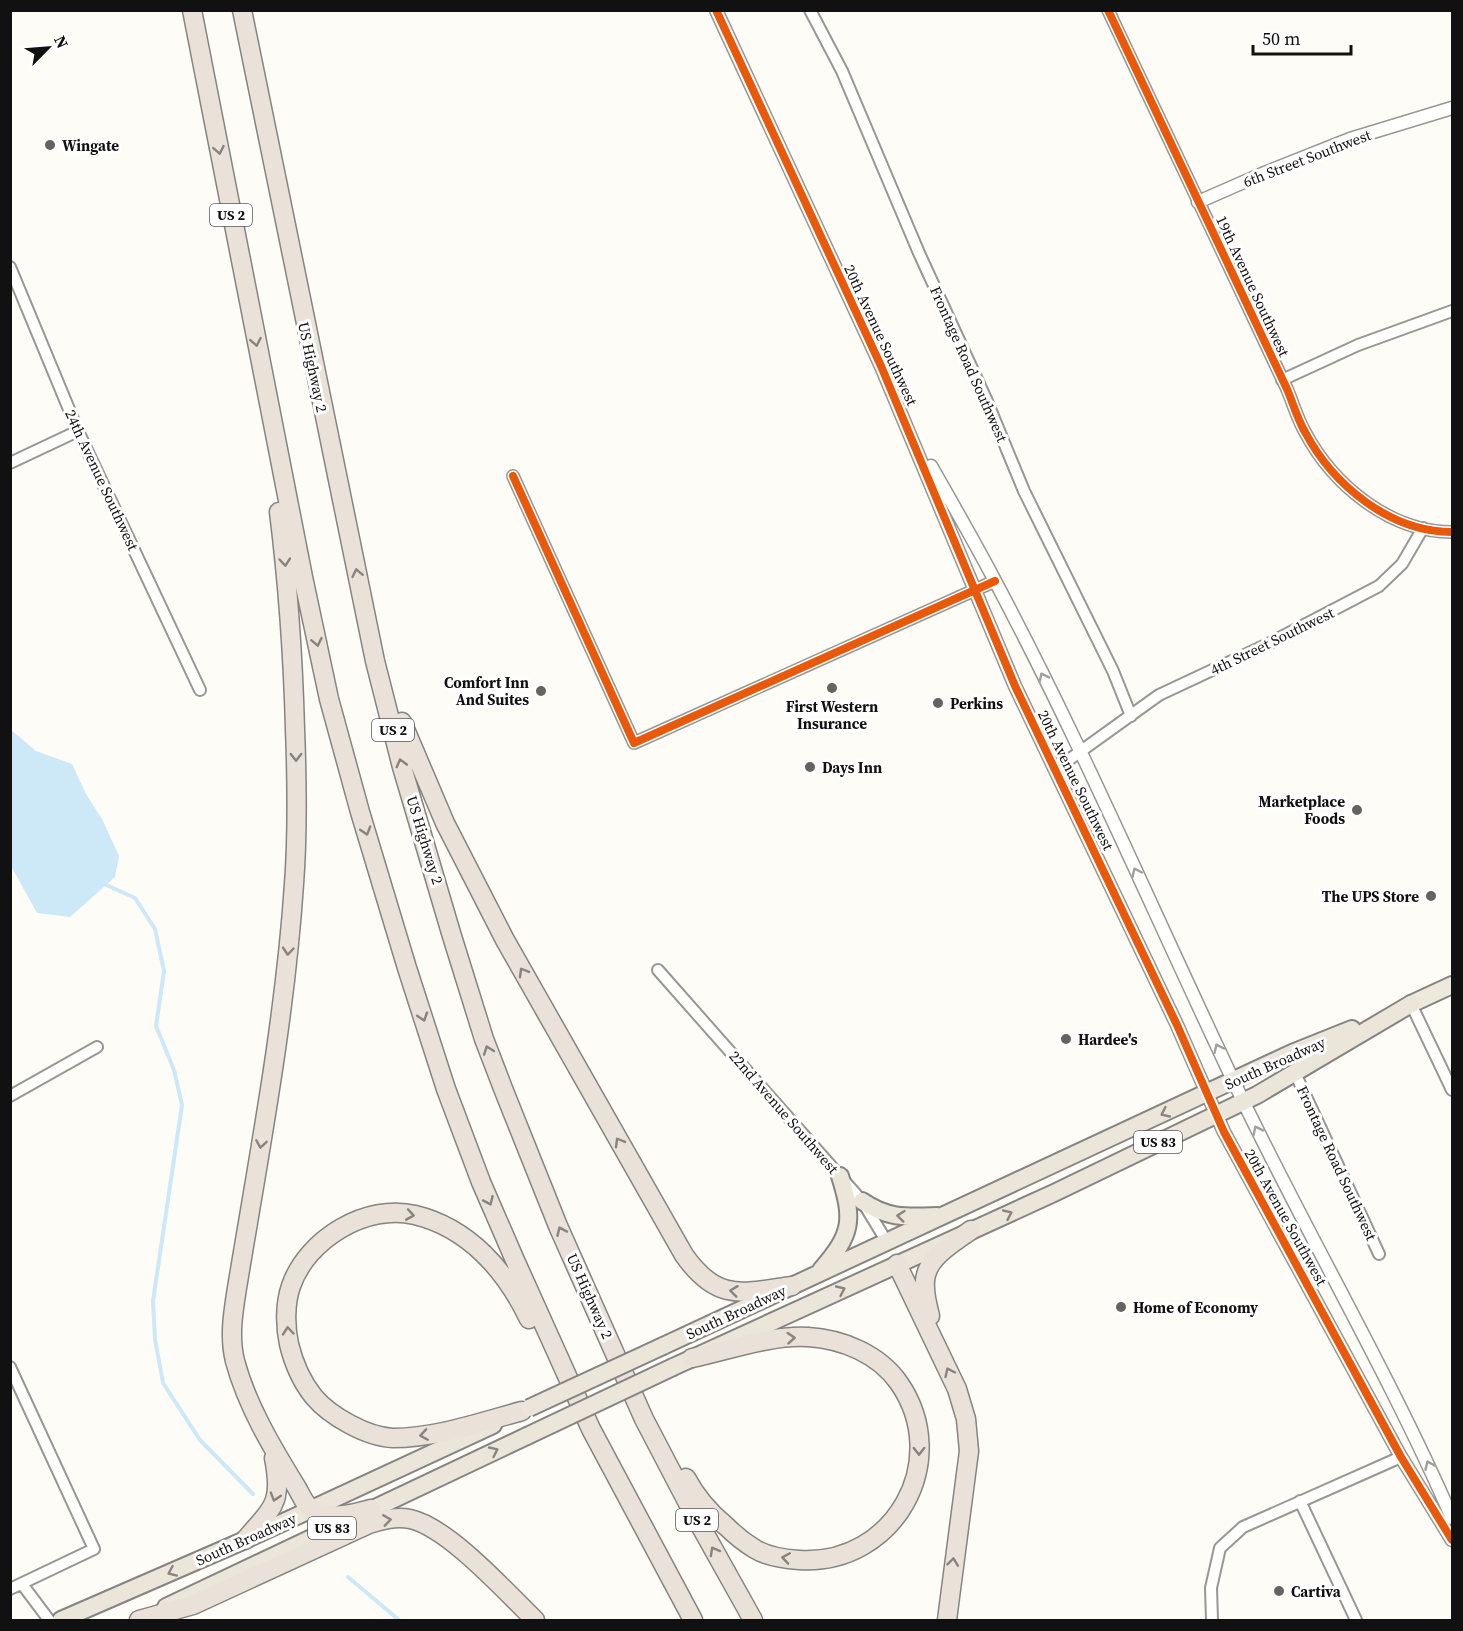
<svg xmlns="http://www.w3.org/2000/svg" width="1463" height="1631" viewBox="0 0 1463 1631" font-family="'Source Serif 4',serif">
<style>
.water{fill:#cde8f7}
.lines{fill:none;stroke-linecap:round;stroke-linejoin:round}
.stream{stroke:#cde8f7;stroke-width:4}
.minor-casing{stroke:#979795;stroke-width:14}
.tertiary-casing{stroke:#979795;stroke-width:15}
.primary-casing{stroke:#858482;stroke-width:20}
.trunk-casing{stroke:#858482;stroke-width:20}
.motorway-casing{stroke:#858482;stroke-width:21}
.minor{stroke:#fffffe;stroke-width:10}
.tertiary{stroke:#fffffe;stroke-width:12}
.primary{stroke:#ede9dc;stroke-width:16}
.trunk{stroke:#ece5da;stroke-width:16}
.motorway{stroke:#eae1d8;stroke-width:18}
.trunk-bridge-casing{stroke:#858482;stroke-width:20;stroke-linecap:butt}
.trunk-bridge{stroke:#ece5da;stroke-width:16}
.cycleway-casing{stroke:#fff;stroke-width:11}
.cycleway{stroke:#e8590c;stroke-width:8}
.oneway{stroke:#88837e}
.oneway2{stroke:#a0a09f}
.oneway3{stroke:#898680}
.poi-dot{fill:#646362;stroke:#fff;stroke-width:2}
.labels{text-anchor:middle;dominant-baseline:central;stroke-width:6;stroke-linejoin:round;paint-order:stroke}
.shield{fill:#fff;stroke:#585858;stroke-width:1.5}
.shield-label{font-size:14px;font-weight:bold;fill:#111}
.poi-label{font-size:15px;font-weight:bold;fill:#111;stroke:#fff;text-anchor:start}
.street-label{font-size:15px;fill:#111;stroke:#fff}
</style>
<rect width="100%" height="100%" fill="#fdfcf7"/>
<path class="water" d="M 11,730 L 36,751 L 72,764 L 86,794 L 102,819 L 119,856 L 115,877 L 70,917 L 37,913 L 11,866 Z"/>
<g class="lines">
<path class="stream" d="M 102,883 L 135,898 L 155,929 L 164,971 L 156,1026 L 174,1070 L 182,1105 L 153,1301 L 155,1339 L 163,1383 L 200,1440 L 253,1494
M 348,1577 L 399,1620"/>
<g class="minor-casing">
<path id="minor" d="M 810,10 L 842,71 L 919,253 L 986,399 L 1024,491 L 1113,671 L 1131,716
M 1108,10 L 1287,389 C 1293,403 1297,418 1305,432 C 1333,485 1390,532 1452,532
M 10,267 L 78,431 L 200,690
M 1282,380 L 1358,345 L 1452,311
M 10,463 L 78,431
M 513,476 L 634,743 L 995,581
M 1056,769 L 1159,695 L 1270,643 L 1379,586 L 1402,564 L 1423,528
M 658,970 L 862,1201 L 887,1242
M 1411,1004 L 1452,1090
M 1295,1073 L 1379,1254
M 10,1096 L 97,1047
M 10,1367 L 94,1549 L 10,1589
M 1300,1501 L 1356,1620
M 22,1584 L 49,1620
M 1212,1620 L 1211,1588 L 1220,1548 L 1243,1527 L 1401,1457"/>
</g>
<g class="tertiary-casing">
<path id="tertiary" d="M 716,10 L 881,366 L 1015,686 L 1177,1025 L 1224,1132 L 1401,1457 L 1452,1540
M 1198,202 L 1262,174 L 1350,139 L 1452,108
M 931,466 C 952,503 974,541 994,579 C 1081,742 1154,914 1233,1080 C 1303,1228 1387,1369 1452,1518"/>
</g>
<g class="primary-casing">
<path id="primary" d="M 1411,1004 L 1452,985"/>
</g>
<g class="trunk-casing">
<path id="trunk" d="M 862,1201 C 888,1219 907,1217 937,1216
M 821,1270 C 852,1234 854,1221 840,1176
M 663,1346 L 1292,1053 L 1352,1029
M 673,1367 L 1054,1193 L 1257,1095 L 1411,1004
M 166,1607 L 527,1436
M 61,1620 L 245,1540 L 493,1425"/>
</g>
<g class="motorway-casing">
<path id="motorway" d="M 192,10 L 303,577 L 329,699 L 360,812 L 407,968 L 446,1089 L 481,1182 L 514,1258 L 591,1429 L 693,1620
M 242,10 L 375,661 L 402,767 L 451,933 L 484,1039 L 504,1091 L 558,1226 L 644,1419 L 691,1509 L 753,1620
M 279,512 C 288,584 293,656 295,729 C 297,781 298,832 294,884 C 285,1020 259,1154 237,1288 C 233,1313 229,1337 235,1361 C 247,1406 273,1449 297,1488 C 301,1495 306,1507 313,1510 C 332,1520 352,1514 371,1509
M 402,722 L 445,823 L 505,940 L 684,1255 C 717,1302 741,1293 792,1286
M 897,1264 L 957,1389 L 966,1419 L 969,1451 L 947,1620
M 930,1316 C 928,1307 925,1297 925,1288 C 922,1259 951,1245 971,1230
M 522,1411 C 481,1422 436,1438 393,1438 C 367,1437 330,1416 314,1397 C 301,1381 294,1365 289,1344 C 285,1326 285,1303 291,1286 C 307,1239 367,1203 415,1215 C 469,1228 506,1271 529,1319
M 686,1478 C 696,1497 711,1514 727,1527 C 735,1535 745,1543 755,1549 C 768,1557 785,1559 799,1560 C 894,1566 953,1461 899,1383 C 879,1354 842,1339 808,1337 C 770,1335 730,1350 692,1358
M 245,1540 C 273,1507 283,1504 274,1458
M 139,1620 L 193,1605 L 369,1524 C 382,1520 396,1516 410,1519 C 448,1527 506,1592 535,1620"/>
</g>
<use href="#minor" class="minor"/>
<use href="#tertiary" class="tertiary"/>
<use href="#primary" class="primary"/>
<use href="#trunk" class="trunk"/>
<use href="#motorway" class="motorway"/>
<g class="trunk-bridge-casing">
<path id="trunk-bridge" d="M 529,1408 L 663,1346
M 527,1436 L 673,1367"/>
</g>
<use href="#trunk-bridge" class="trunk-bridge"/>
<g class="cycleway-casing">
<path id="cycleway" d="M 716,10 L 881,366 L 1015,686 L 1177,1025 L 1224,1132 L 1401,1457 L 1452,1540
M 1108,10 L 1287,389 C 1293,403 1297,418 1305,432 C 1333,485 1390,532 1452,532
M 513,476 L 634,743 L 995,581"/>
</g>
<use href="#cycleway" class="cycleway"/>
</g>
<defs><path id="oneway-chevron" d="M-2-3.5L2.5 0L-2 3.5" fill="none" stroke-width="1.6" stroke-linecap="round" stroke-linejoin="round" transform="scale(1.5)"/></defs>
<g class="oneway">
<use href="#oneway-chevron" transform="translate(219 150) rotate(79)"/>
<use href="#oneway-chevron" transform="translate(256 342) rotate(79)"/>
<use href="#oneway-chevron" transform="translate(285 562) rotate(85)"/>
<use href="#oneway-chevron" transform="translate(357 573) rotate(-102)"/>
<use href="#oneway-chevron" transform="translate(317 642) rotate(78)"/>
<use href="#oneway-chevron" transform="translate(296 757) rotate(89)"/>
<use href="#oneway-chevron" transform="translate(401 763) rotate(-105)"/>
<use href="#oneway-chevron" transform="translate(366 831) rotate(73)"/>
<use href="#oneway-chevron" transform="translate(288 951) rotate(95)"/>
<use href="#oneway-chevron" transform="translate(523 972) rotate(-120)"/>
<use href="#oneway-chevron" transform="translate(423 1017) rotate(72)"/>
<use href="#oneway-chevron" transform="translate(488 1050) rotate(-110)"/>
<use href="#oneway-chevron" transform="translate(619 1142) rotate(-120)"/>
<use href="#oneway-chevron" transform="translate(261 1144) rotate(99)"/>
<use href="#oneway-chevron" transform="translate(489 1201) rotate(66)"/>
<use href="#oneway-chevron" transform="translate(410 1215) rotate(10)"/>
<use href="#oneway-chevron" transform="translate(561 1231) rotate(-114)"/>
<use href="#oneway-chevron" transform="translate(734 1291) rotate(-173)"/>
<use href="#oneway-chevron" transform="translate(288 1331) rotate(-95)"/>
<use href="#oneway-chevron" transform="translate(791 1338) rotate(-4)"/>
<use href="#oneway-chevron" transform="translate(949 1372) rotate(-115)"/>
<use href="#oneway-chevron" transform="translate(424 1435) rotate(171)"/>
<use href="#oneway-chevron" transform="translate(919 1451) rotate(90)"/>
<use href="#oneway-chevron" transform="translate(275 1497) rotate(107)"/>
<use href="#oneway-chevron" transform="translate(387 1520) rotate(-8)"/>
<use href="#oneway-chevron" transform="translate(714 1551) rotate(-119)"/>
<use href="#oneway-chevron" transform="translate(786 1558) rotate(-171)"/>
<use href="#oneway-chevron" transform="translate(953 1562) rotate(-83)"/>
</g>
<g class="oneway2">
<use href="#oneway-chevron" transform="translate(1043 677) rotate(-116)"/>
<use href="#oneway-chevron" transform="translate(1136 872) rotate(-115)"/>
<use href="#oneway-chevron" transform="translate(1218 1048) rotate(-115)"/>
<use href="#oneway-chevron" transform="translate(1257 1130) rotate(-116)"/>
<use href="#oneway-chevron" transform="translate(1429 1465) rotate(-114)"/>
</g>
<g class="oneway3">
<use href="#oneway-chevron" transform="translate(1165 1113) rotate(155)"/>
<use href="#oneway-chevron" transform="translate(1008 1214) rotate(-25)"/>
<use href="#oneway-chevron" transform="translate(901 1216) rotate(-174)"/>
<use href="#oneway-chevron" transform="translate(841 1290) rotate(-25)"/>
<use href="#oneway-chevron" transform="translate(494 1451) rotate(-25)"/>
<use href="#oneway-chevron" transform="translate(172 1572) rotate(156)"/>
</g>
<g class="poi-dot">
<circle cx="50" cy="145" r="6"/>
<circle cx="832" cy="688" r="6"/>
<circle cx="541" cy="691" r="6"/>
<circle cx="938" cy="703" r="6"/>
<circle cx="810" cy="767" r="6"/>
<circle cx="1357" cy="810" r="6"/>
<circle cx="1431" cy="896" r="6"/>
<circle cx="1066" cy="1039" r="6"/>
<circle cx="1121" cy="1307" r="6"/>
<circle cx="1279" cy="1591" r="6"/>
</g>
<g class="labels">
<g class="shield">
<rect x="210" y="204" width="42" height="22" rx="4.5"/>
<rect x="372" y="719" width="42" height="22" rx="4.5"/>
<rect x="1134" y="1131" width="48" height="22" rx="4.5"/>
<rect x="676" y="1509" width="42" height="22" rx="4.5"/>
<rect x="308" y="1517" width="48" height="22" rx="4.5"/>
</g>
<g class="shield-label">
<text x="231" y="215">US 2</text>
<text x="393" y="730">US 2</text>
<text x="1158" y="1142">US 83</text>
<text x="697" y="1520">US 2</text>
<text x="332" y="1528">US 83</text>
</g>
<g class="poi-label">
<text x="62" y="145">Wingate</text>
<text x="529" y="682" text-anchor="end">Comfort Inn<tspan x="529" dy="17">And Suites</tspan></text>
<text x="950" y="703">Perkins</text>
<text x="832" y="706" text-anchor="middle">First Western<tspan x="832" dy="17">Insurance</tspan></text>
<text x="822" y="767">Days Inn</text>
<text x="1345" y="801" text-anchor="end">Marketplace<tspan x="1345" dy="17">Foods</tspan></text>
<text x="1419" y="896" text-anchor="end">The UPS Store</text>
<text x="1078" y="1039">Hardee's</text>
<text x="1133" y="1307">Home of Economy</text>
<text x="1291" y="1591">Cartiva</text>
</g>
<g class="street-label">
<text transform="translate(1307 158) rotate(-21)">6th Street Southwest</text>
<text transform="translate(1253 286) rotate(65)">19th Avenue Southwest</text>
<text transform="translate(881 335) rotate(65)">20th Avenue Southwest</text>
<text transform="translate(969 364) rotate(66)">Frontage Road Southwest</text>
<text transform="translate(313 367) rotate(78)">US Highway 2</text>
<text transform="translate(102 480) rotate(65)">24th Avenue Southwest</text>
<text transform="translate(1272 641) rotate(-26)">4th Street Southwest</text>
<text transform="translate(1076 780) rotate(64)">20th Avenue Southwest</text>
<text transform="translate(425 840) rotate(73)">US Highway 2</text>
<text transform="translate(1275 1063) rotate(-24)">South Broadway</text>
<text transform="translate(784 1112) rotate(49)">22nd Avenue Southwest</text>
<text transform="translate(1337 1163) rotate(65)">Frontage Road Southwest</text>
<text transform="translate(1286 1217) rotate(61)">20th Avenue Southwest</text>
<text transform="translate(590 1296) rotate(66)">US Highway 2</text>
<text transform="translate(736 1312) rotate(-25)">South Broadway</text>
<text transform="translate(246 1539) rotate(-24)">South Broadway</text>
</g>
</g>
<rect width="1463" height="1631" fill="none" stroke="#111111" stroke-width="24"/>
<g transform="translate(48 48) rotate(65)" stroke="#ffffff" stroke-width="4.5" paint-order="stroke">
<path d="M0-4.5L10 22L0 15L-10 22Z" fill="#111111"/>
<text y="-9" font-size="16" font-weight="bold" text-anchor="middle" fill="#111111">N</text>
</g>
<path d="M1253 45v9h98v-9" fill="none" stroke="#111111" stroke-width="3"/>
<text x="1262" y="45" font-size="18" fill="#111111" stroke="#ffffff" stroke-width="4.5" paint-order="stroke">50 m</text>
</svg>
